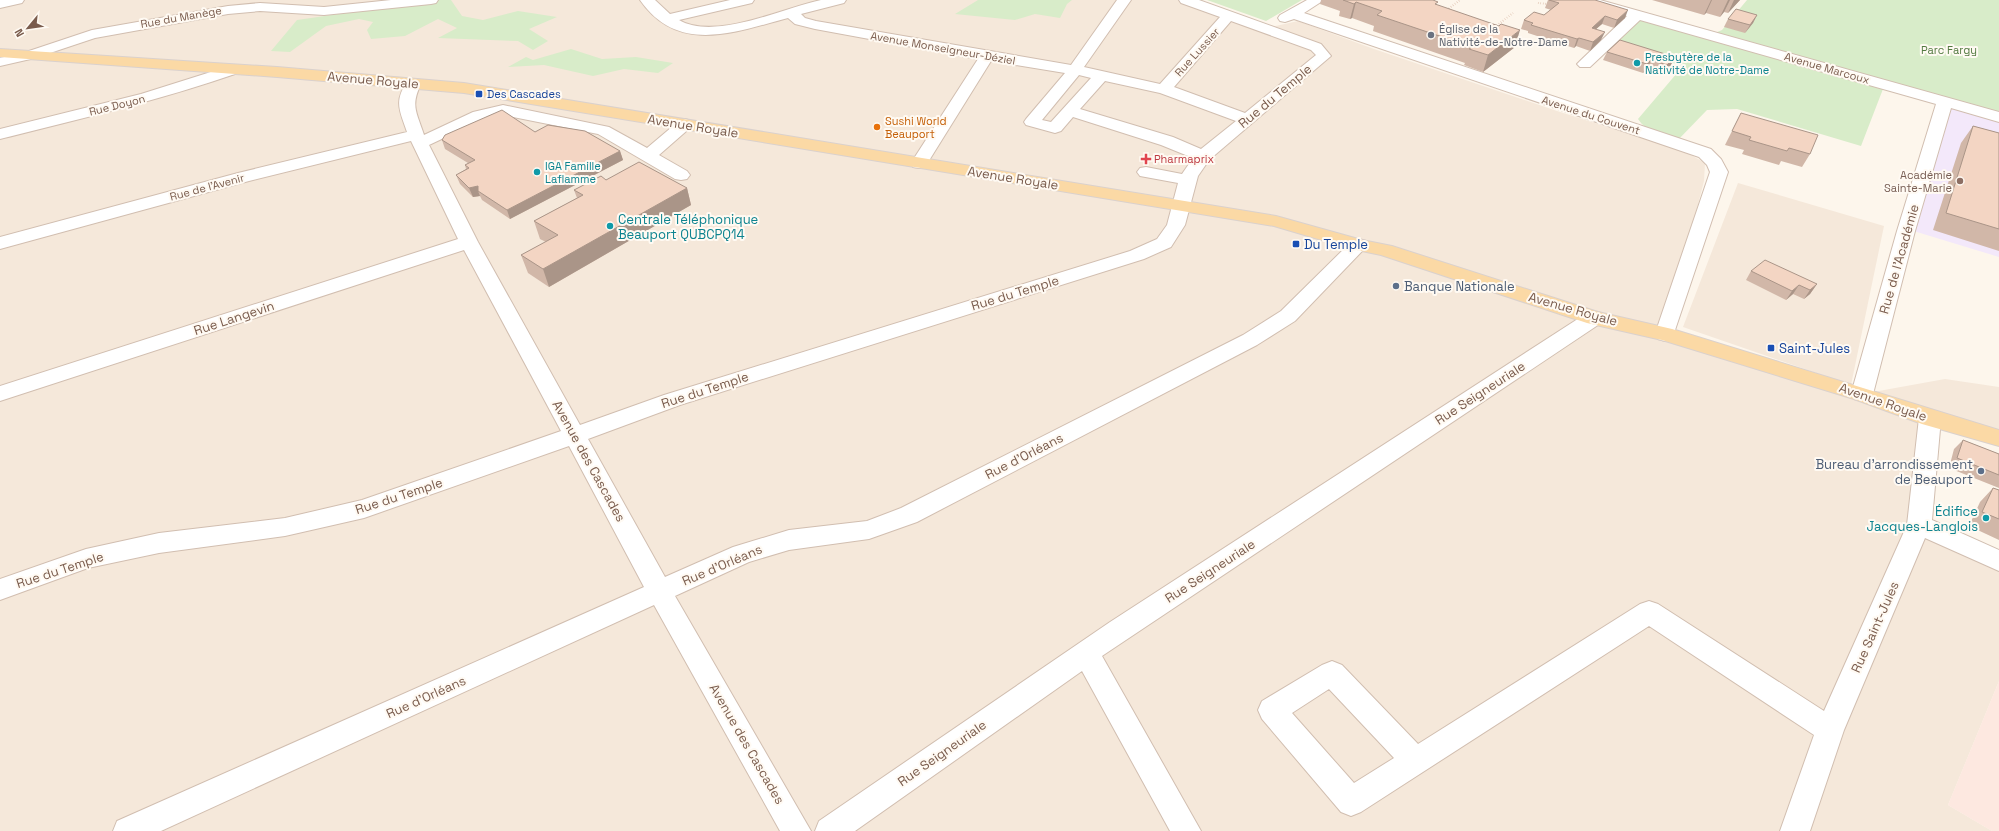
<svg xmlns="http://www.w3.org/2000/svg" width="1999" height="831" viewBox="0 0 1999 831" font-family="'Space Grotesk',sans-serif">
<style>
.residential{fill:#f5e8da}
.commercial{fill:#fde8e0}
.education{fill:#f3e8fa}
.green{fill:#d8ecc9}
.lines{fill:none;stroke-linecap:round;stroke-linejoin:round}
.minor-casing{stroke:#d1beb0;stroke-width:2}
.major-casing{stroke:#dad1cd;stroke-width:2}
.path{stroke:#d9b8a5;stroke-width:2;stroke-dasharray:0.5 2;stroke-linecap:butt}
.minor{fill:#fff;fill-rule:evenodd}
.major{fill:#fbd9a5;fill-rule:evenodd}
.wall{fill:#d1b7a8}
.shaded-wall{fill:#aa9588}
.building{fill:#f3d5c3;stroke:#aa9588}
.worship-dot{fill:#6b7280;stroke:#fffaf3;stroke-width:1.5}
.culture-dot{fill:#0f9aa8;stroke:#fffaf3;stroke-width:1.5}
.transit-dot{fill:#1a4fb4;stroke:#fffaf3;stroke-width:1.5}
.food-dot{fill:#e8710a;stroke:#fffaf3;stroke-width:1.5}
.health-dot{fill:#e0444e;stroke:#fffaf3;stroke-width:1.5}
.education-dot{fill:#8d6e63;stroke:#fffaf3;stroke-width:1.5}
.service-dot{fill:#5c6f8a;stroke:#fffaf3;stroke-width:1.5}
.labels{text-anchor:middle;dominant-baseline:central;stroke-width:4;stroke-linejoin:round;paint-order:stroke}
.far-street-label{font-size:11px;fill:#7a5c4d;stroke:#fffaf3}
.far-worship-label{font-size:11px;fill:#5b616d;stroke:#fffaf3;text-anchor:start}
.far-park-label{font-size:11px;fill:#537a41;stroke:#fffaf3}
.far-culture-label{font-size:11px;fill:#0d838f;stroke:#fffaf3;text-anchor:start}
.far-transit-label{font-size:11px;fill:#164399;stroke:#fffaf3;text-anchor:start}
.far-food-label{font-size:11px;fill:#c56008;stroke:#fffaf3;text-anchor:start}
.far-health-label{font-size:11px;fill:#be3a42;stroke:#fffaf3;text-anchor:start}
.far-education-label{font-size:11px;fill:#785e54;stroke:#fffaf3;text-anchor:end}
.street-label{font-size:13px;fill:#7a5c4d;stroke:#fffaf3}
.culture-label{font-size:13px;fill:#0d838f;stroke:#fffaf3;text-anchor:start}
.transit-label{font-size:13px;fill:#164399;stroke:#fffaf3;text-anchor:start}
.service-label{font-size:13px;fill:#4e5e75;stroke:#fffaf3;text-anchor:start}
</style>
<rect width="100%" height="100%" fill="#fdf6ec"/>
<path class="residential" d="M 0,0 L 1186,0 L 1266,28 L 1298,21 L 1374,49 L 1557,111 L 1686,152 L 1705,163 L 1704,181 L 1665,333 L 1862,394 L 1945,379 L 1999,387 L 1999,438 L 1931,418 L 1919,525 L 1999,561 L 1999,681 L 1948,805 L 1992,831 L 0,831 Z
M 1738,183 L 1884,226 L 1851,385 L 1683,327 Z"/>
<path class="commercial" d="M 1999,681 L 1999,831 L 1992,831 L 1948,805 Z"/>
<path class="education" d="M 1945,102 L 1999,117 L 1999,257 L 1907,229 Z"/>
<path class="green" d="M 436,0 L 451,0 L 462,16 L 483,20 L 518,11 L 557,17 L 529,29 L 548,41 L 533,50 L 518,41 L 438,38 L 457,28 L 438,19 L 405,36 L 371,39 L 367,30 L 373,22 L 359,19 L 326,26 L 290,52 L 271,51 L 297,20 Z
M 978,0 L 1072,0 L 1067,4 L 1060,18 L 1035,14 L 1015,20 L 955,14 Z
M 1207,0 L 1302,0 L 1266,21 Z
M 1747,0 L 1999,0 L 1999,117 L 1710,35 L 1722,30 Z
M 1637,19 L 1883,89 L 1861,146 L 1737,109 L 1707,110 L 1676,142 C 1663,136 1646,132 1638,119 L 1683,66 L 1612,45 Z
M 571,49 L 602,59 L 636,57 L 673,63 L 658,73 L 624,69 L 593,76 L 544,65 L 508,67 L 526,57 L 533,60 Z"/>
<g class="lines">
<g class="minor-casing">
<path id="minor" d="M 0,0 L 24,0 L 22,3 L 0,8 Z
M 391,0 L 438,0 L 436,3 L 431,4 L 324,15 L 260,11 L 228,14 L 95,38 L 35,58 L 0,66 L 0,58 L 26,52 L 92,30 L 228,6 L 260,3 L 324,7 Z
M 640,0 L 655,0 L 670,14 L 730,0 L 754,0 L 752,3 L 679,20 C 715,41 783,8 821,0 C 829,0 838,0 846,0 L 844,3 L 801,14 L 805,18 L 816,21 L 1071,65 L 1117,0 L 1131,0 L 1084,67 L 1160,84 L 1220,17 L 1181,3 L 1179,0 L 1199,0 L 1321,44 L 1331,56 L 1209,160 L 1198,176 L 1185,225 L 1171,247 L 1144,259 L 680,405 L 588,439 L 665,577 L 733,547 L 789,530 L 867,521 L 901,508 L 1243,335 L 1281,311 L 1352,241 L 1359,239 L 1366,241 L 1368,245 L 1295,321 L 1257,345 L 917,522 L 869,539 L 789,550 L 749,562 L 675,596 L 811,831 L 780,831 L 654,605 L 161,831 L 113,831 L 117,821 L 644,587 L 569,446 L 364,518 L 285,536 L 159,553 L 88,568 L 0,600 L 0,579 L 86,549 L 159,533 L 285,518 L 362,500 L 561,431 L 464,250 L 0,401 L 0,386 L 458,239 L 411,141 L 249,181 L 0,249 L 0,237 L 238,173 L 407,132 C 400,111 393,101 408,81 L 418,81 L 421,84 C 410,106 417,113 424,135 L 473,112 L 503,105 L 609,127 L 647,148 L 679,121 L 685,119 L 691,121 L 693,124 L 691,127 L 659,155 L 687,171 L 690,175 L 687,179 L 681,180 L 675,179 L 598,134 L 503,115 L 484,119 L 429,145 L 478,242 L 580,425 L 664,395 L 1130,251 L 1157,239 L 1167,225 L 1178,183 L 1140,176 L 1137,172 L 1140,168 L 1146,167 L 1182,174 L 1193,158 L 1161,145 L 1073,117 L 1061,131 L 1055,133 L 1026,125 L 1024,122 L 1026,119 L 1065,73 L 991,61 L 925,167 L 919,168 L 913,167 L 911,163 L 978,59 L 815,29 L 795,24 L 788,18 C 735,32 678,55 640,0 ZM 1231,21 L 1311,50 L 1316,55 L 1245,113 L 1174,87 ZM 1079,75 L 1091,78 L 1051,122 L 1042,120 ZM 1105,81 L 1160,93 L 1236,121 L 1201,149 L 1173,137 L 1080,109 Z
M 1307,0 L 1324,0 L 1304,13 L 1711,149 L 1721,159 L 1728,172 L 1672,339 L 1665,341 L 1658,339 L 1655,334 L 1710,172 L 1707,165 L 1699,157 L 1294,19 L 1285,22 L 1280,21 L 1278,18 L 1280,15 Z
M 1578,0 L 1600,0 L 1999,112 L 1999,122 L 1951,108 L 1915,231 L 1873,394 L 1870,399 L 1862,401 L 1854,399 L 1851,394 L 1897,231 L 1936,104 L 1640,20 L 1590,67 L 1580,67 L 1577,64 L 1580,61 L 1627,16 L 1580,3 Z
M 233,65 L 238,67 L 241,70 L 238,73 C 160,100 80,119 0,139 L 0,129 L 141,94 Z
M 1594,312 L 1601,313 L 1604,318 L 1601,323 L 1102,656 L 1201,831 L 1170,831 L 1082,671 L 855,831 L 815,831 L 819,821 L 1110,622 L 1587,313 Z
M 1930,410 L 1938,412 L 1941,418 L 1932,520 L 1999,550 L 1999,571 L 1925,538 L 1844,730 L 1810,831 L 1780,831 L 1814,735 L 1649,626 L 1361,812 L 1351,816 L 1341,812 L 1262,719 L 1258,710 L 1262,701 L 1322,665 L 1332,661 L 1342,665 L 1418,744 L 1640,604 L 1649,601 L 1658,604 L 1824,711 L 1907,525 L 1919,418 L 1922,412 ZM 1329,689 L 1394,758 L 1354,783 L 1292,713 Z"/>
</g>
<g class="major-casing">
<path id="major" d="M 0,49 L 277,67 L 464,83 L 1276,216 L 1362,240 L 1392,246 L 1598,312 L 1672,329 L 1999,430 L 1999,446 L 1922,424 L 1854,399 L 1662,340 L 1587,323 L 1381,255 L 1352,249 L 1274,226 L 464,93 L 277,77 L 0,57 Z"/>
</g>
<path class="path" d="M 1538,3 L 1547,4 L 1551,0
M 1447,10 L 1460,0
M 1495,27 L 1513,13"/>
<use href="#minor" class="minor"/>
<use href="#major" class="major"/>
</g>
<path class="wall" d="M 1321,0 L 1433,0 L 1437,5 L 1515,47 L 1483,72 L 1464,65 L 1465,63 L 1373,31 L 1374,26 L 1352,18 L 1350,19 L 1339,16 L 1340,11 L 1320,4 Z
M 1548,0 L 1595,0 L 1625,18 L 1614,28 L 1602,24 L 1596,29 L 1601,40 L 1590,51 L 1576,46 L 1574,48 L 1528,33 L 1528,31 L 1521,29 L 1524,20 L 1544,15 L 1551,10 L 1545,8 Z
M 1652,0 L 1740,0 L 1728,13 L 1724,12 L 1720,17 L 1706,13 L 1704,15 Z
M 1757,15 L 1753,23 L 1745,33 L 1724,27 L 1728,19 Z
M 1620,40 L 1671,65 L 1663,73 L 1648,68 L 1643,73 L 1603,60 L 1607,52 Z
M 1741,113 L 1810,154 L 1802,167 L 1781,161 L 1779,165 L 1742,154 L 1744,150 L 1725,145 Z
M 1973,126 L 1999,133 L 1999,251 L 1933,230 L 1961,143 Z
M 535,132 L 620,151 L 623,160 L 510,219 L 482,200 L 480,196 L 473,197 L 460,184 L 456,175 L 466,169 L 465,165 L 468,163 L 445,149 L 442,140 Z
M 606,180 L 687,188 L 691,205 L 549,287 L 528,273 L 521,255 L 546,242 L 540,239 L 534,221 L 577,198 L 574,190 Z
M 1751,271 L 1817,284 L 1810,294 L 1804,299 L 1793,294 L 1786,300 L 1746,280 Z
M 1963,440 L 1999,454 L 1999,488 L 1949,468 L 1954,449 Z
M 1993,488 L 1999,490 L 1999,540 L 1969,526 L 1980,502 Z"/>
<path class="shaded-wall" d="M 1711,0 L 1712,0 L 1706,13 L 1704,15 Z
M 1728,0 L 1730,0 L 1724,12 L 1720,17 Z
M 1734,0 L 1740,0 L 1728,13 Z
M 1356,2 L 1352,18 L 1350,19 L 1354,4 Z
M 1628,10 L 1625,18 L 1614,28 L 1617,20 Z
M 1757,15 L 1753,23 L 1745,33 L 1750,25 Z
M 1605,16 L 1602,24 L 1588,36 L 1592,28 Z
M 1520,30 L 1515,47 L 1483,72 L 1488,55 Z
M 1605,32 L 1601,40 L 1590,51 L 1593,42 Z
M 1579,38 L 1576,46 L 1574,48 L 1577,39 Z
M 1675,57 L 1671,65 L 1663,73 L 1667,65 Z
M 1651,60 L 1648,68 L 1643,73 L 1647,64 Z
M 620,151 L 623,160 L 510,219 L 507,210 Z
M 478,186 L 478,191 L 480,196 L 473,197 L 469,188 Z
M 687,188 L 691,205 L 549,287 L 543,269 Z
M 1817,284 L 1810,294 L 1804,299 L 1810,290 Z
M 1799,285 L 1793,294 L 1786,300 L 1792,291 Z"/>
<path class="building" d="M 1343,0 L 1433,0 L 1438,2 L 1435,4 L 1499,26 L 1501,24 L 1520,30 L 1488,55 L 1469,49 L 1472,47 L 1377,15 L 1382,11 L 1356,2 L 1354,4 Z
M 1549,0 L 1595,0 L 1628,10 L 1617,20 L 1605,16 L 1592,28 L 1605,32 L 1593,42 L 1579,38 L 1577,39 L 1531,25 L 1533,23 L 1524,20 L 1534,12 L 1544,15 L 1559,3 Z
M 1736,9 L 1757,15 L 1750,25 L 1728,19 Z
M 1620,40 L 1675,57 L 1667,65 L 1651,60 L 1647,64 L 1607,52 Z
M 502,110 L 535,132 L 548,125 L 585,131 L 620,151 L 507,210 L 478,191 L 478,186 L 469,188 L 456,175 L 469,168 L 465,165 L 475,160 L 442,140 L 445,135 Z
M 1741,113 L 1818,135 L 1810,154 L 1789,148 L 1787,151 L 1749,140 L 1751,137 L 1732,131 Z
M 1973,126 L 1999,133 L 1999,229 L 1946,213 Z
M 639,162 L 687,188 L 543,269 L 521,255 L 558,235 L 534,221 L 583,195 L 574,190 L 601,176 L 606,180 Z
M 1765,260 L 1817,284 L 1810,290 L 1799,285 L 1792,291 L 1751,271 Z
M 1963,440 L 1999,454 L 1999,475 L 1957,458 Z
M 1993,488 L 1999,490 L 1999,519 L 1982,512 Z"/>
<circle class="worship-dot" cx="1431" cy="35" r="4"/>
<g class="culture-dot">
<circle cx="1637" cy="63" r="4"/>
<circle cx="537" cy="172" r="4"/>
<circle cx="610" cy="226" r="4"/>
<circle cx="1986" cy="518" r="4"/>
</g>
<g class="transit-dot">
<rect x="475" y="90" width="8" height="8" rx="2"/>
<rect x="1292" y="240" width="8" height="8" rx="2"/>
<rect x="1767" y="344" width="8" height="8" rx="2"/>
</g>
<circle class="food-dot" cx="877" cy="127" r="4"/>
<path class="health-dot" d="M1144 153h4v4h4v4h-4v4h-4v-4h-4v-4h4z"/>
<circle class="education-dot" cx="1960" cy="181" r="4"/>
<g class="service-dot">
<circle cx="1396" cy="286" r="4"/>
<circle cx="1981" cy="471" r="4"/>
</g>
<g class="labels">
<g class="far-street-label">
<text transform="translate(181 17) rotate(-10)">Rue du Manège</text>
<text transform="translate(943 48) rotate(10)">Avenue Monseigneur-Déziel</text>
<text transform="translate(1197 52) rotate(-48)">Rue Lussier</text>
<text transform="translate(1827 68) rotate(16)">Avenue Marcoux</text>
<text transform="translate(117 105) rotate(-14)">Rue Doyon</text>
<text transform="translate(1591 115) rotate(18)">Avenue du Couvent</text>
<text transform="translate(207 187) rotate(-15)">Rue de l'Avenir</text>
</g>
<g class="far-worship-label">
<text x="1439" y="29">Église de la<tspan x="1439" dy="13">Nativité-de-Notre-Dame</tspan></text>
</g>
<g class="far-park-label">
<text x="1949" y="50">Parc Fargy</text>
</g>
<g class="far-culture-label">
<text x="1645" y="57">Presbytère de la<tspan x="1645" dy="13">Nativité de Notre-Dame</tspan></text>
<text x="545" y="166">IGA Famille<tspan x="545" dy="13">Laflamme</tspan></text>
</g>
<g class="far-transit-label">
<text x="487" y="94">Des Cascades</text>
</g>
<g class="far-food-label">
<text x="885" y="121">Sushi World<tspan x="885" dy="13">Beauport</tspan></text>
</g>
<g class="far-health-label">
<text x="1154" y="159">Pharmaprix</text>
</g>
<g class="far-education-label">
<text x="1952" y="175">Académie<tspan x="1952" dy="13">Sainte-Marie</tspan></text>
</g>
<g class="street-label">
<text transform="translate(373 80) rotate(5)">Avenue Royale</text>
<text transform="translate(1275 96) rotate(-40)">Rue du Temple</text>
<text transform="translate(693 126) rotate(9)">Avenue Royale</text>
<text transform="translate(1013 178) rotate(9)">Avenue Royale</text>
<text transform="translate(1899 259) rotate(-74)">Rue de l'Académie</text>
<text transform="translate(1015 293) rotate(-17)">Rue du Temple</text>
<text transform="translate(1573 309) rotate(16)">Avenue Royale</text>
<text transform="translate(234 318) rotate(-18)">Rue Langevin</text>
<text transform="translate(705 390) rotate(-18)">Rue du Temple</text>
<text transform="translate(1480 393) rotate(-33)">Rue Seigneuriale</text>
<text transform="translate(1883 402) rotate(19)">Avenue Royale</text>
<text transform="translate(1024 456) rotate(-27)">Rue d'Orléans</text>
<text transform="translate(589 461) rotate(61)">Avenue des Cascades</text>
<text transform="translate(399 496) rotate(-18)">Rue du Temple</text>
<text transform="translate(722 565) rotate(-23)">Rue d'Orléans</text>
<text transform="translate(60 570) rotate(-18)">Rue du Temple</text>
<text transform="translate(1210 571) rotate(-33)">Rue Seigneuriale</text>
<text transform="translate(1875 627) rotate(-66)">Rue Saint-Jules</text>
<text transform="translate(426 697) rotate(-24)">Rue d'Orléans</text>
<text transform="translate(747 744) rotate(60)">Avenue des Cascades</text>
<text transform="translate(942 753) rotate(-35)">Rue Seigneuriale</text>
</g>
<g class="culture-label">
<text x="618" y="219">Centrale Téléphonique<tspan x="618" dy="15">Beauport QUBCPQ14</tspan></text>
<text x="1978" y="511" text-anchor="end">Édifice<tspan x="1978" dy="15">Jacques-Langlois</tspan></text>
</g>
<g class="transit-label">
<text x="1304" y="244">Du Temple</text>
<text x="1779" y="348">Saint-Jules</text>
</g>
<g class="service-label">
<text x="1404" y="286">Banque Nationale</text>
<text x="1973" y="464" text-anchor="end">Bureau d'arrondissement<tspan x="1973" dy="15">de Beauport</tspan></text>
</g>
</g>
<g transform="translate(28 28) rotate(241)" stroke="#fffaf3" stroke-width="3" paint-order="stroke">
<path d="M0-3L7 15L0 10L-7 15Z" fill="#7a5c4d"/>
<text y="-6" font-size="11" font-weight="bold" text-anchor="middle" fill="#7a5c4d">N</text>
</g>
</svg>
